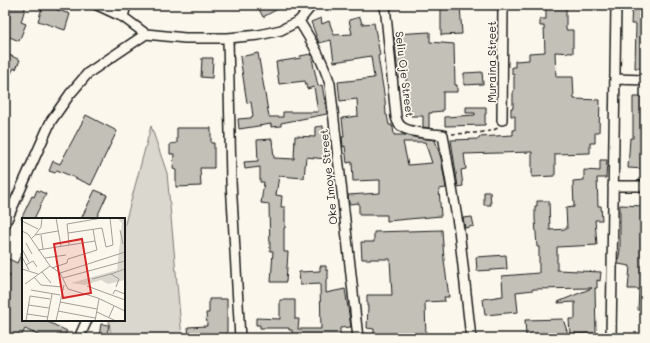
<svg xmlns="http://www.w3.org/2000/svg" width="650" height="343" viewBox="0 0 650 343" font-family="Mali,sans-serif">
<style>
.green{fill:#dad7ce;stroke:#7b7a75}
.building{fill:#c3c0b8;stroke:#1c1c1c;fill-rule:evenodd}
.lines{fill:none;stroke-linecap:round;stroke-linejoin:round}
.street-casing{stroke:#1c1c1c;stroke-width:12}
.path{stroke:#1c1c1c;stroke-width:1.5;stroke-dasharray:4 3;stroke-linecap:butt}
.street{stroke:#fbf7ec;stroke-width:9}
.labels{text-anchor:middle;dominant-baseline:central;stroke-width:3.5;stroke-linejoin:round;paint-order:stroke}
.street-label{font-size:11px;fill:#1c1c1c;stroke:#fbf7ec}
.inset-road{fill:none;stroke:#a29f99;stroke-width:1}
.view{fill:#d62828;fill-opacity:0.15;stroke:#d62828;stroke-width:2}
.inset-edge{fill:none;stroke:#1c1c1c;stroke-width:2}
</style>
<rect width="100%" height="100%" fill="#fbf7ec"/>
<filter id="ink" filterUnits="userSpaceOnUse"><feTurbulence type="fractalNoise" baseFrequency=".025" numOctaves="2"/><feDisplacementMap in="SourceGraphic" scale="8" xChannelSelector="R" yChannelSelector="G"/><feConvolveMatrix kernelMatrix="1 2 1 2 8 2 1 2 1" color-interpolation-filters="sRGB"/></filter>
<g filter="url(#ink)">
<path class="green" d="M 151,126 L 167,173 L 182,338 L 111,338 L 109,320 L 124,320 L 124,227 Z"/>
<path class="building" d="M 5,5 L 26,5 L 21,22 L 26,24 L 19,41 L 5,35 Z
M 43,5 L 70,14 L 65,30 L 38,21 Z
M 257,5 L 285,5 L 263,17 Z
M 441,5 L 460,5 L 462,34 L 441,35 Z
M 546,5 L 566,5 L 566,30 L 573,30 L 573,53 L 555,52 L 556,77 L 573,77 L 574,99 L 600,100 L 599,132 L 595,132 L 595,143 L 590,143 L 590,153 L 555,154 L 555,176 L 532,177 L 532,152 L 464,154 L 466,169 L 461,170 L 463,186 L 458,187 L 451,140 L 479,139 L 479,137 L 513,135 L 513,130 L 515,130 L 515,116 L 511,116 L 511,108 L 513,108 L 513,92 L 514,91 L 514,74 L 512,74 L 512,67 L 515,67 L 515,61 L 529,60 L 529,53 L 545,52 L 544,26 L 540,26 L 540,19 L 546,19 Z
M 632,5 L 645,5 L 645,68 L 635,68 L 636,24 L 631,24 Z
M 360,17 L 362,24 L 374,23 L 380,55 L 378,56 L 385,100 L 386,115 L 387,115 L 389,125 L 392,125 L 392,127 L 393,127 L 394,135 L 405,135 L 435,140 L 441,158 L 446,188 L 439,189 L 441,216 L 387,221 L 387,215 L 359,215 L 359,203 L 349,204 L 348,195 L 380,193 L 380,180 L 353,181 L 352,162 L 347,163 L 345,146 L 343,147 L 342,137 L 344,137 L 342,118 L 358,116 L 357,99 L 340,101 L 338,82 L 374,78 L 371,56 L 334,62 L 331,40 L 319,43 L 311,22 L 321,18 L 322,24 L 329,21 L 334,35 L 352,34 L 349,20 ZM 403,142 L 425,142 L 432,163 L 408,165 Z
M 430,32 L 430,42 L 454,44 L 455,85 L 457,85 L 457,92 L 443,92 L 443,111 L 432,112 L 432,113 L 429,113 L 429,128 L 423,127 L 423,116 L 411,116 L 410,110 L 407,110 L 406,77 L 398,77 L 394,34 Z
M 5,53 L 20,60 L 16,69 L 14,68 L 5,84 Z
M 258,53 L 269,117 L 283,117 L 283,112 L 318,112 L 314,87 L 307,89 L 305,81 L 279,84 L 276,62 L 301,58 L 300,56 L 311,54 L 318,86 L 322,85 L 327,114 L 281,123 L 281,126 L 271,127 L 271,124 L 239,129 L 238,119 L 251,118 L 251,117 L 253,116 L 251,102 L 247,103 L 240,57 Z
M 202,58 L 213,58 L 212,78 L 201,77 Z
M 482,72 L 483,84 L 464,85 L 464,73 Z
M 633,97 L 645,97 L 645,169 L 628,168 L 630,138 L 633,138 Z
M 466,107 L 486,107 L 486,114 L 485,114 L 485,125 L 445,126 L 445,117 L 475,115 L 475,113 L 466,113 Z
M 86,115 L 117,131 L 91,185 L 57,170 L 55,173 L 49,171 L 53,161 L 60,164 Z
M 323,126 L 324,137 L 328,138 L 326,159 L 306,157 L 304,178 L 279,176 L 276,195 L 282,196 L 281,207 L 285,207 L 285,228 L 284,228 L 284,252 L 288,252 L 286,282 L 271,282 L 273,251 L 270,251 L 269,204 L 261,203 L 264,182 L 260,182 L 260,167 L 245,169 L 244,162 L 258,161 L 257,140 L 272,139 L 274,158 L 294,159 L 295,136 L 315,137 L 315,127 Z
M 177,128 L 211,128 L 211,143 L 214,143 L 214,168 L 200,168 L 201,186 L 176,187 L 176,170 L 173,169 L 174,154 L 170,154 L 170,144 L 177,143 Z
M 600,160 L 607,160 L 606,178 L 597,178 L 598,206 L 601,206 L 602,220 L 595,220 L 597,245 L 557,247 L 557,270 L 601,272 L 600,281 L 597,280 L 597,288 L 595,288 L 596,333 L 570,334 L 569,319 L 575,319 L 575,302 L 558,303 L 558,302 L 592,288 L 533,289 L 533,290 L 516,292 L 518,312 L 485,315 L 483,299 L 503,296 L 502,276 L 539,273 L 539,247 L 537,247 L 535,219 L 535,206 L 537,206 L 537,201 L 549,201 L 550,230 L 567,229 L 566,208 L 574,207 L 573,181 L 584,180 L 584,170 L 600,171 Z
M 37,190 L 46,194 L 34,219 L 21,219 L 32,196 L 34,197 Z
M 95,190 L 107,195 L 96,219 L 81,219 Z
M 484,192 L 490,192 L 491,205 L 484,205 Z
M 620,205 L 645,206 L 645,310 L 638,310 L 639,289 L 628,289 L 630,266 L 618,264 L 620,249 Z
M 472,217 L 474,226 L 465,228 L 463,218 Z
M 442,230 L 444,260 L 449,297 L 444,297 L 445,301 L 425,302 L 426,338 L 374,338 L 374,329 L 367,328 L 368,306 L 367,306 L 367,295 L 392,295 L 390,259 L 362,259 L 361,242 L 374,242 L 374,232 Z
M 23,250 L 23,320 L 44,320 L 67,331 L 63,338 L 44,338 L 25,329 L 20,338 L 5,338 L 5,285 L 10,275 L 5,272 L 5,267 L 9,259 L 17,263 Z
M 506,255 L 507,269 L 477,271 L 476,257 Z
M 320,266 L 326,266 L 326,271 L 328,270 L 328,279 L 326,279 L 326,293 L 345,289 L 351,327 L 340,328 L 340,338 L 292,338 L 292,330 L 289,330 L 289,328 L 260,328 L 260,325 L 256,325 L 256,318 L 280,319 L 280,300 L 295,300 L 295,319 L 299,319 L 298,329 L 321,329 L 320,284 L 300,285 L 299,272 L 320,271 Z
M 209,299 L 227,299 L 227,338 L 189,338 L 188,327 L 207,326 L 206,313 L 209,313 Z
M 563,319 L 568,334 L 526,336 L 525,320 Z
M 101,324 L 109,325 L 106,338 L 99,336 Z"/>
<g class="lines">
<g class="street-casing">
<path id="street" d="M 97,5 L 123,17 L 146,34
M 385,5 L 396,117 C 397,121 399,125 402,127 C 410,133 433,134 443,135 L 459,230 L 471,338
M 123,17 L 126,5
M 299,21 C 312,41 323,61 330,84 L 358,338
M 228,38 L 231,181 L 240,338
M 615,79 L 645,80
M 502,120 L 503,5
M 613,186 L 645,186
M 5,224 L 51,121 L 70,94 L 88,73 L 146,34 L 185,38 L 228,38 L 259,35 L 281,30 L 299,21 L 312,5
M 79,338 L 87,320
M 611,338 L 616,5"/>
</g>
<path class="path" d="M 452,134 C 464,133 491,134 499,127"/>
<use href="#street" class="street"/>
</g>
</g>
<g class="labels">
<g class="street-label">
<text transform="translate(491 62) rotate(-90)">Muraina Street</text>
<text transform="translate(405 74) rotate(83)">Seliu Oje Street</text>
<text transform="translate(328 177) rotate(-96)">Oke Imoye Street</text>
</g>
</g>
<g transform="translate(22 218)">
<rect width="103" height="103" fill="#fbf7ec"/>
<path d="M 95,0 L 103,0 L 103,62 L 86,66 L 79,62 L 63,67 L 49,65 L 95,52 L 100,5 Z" fill="#dad7ce"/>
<path class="inset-road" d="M 34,0 L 39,28M 80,0 L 45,6 L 46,15 L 80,10 L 84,29 L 91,27 L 88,0M 0,3 L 16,11M 71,11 L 73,23M 98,12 L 101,26M 0,13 L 6,16 L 28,48 L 38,55 L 46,71 L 76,80 L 103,93M 46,15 L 47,27M 13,17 L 19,9 L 20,0M 19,17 L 21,31M 9,21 L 13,17 L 36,13M 4,25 L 10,36M 0,31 L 7,44M 16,32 L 73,23 L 75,32 L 46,41 L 45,45 L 30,50M 0,39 L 7,52M 23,40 L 44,37M 4,47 L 11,43 L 15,49M 0,51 L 16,56M 20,54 L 29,65M 38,55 L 103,34M 12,59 L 19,67 L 40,69M 41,60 L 103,43M 70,61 L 89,56M 3,66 L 28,48M 65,68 L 103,82M 94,69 L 97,61 L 89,56 L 103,51M 9,72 L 38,77M 91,76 L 93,72 L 103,76M 38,84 L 75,91M 6,87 L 27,90M 36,93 L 73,100M 75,94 L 94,103M 5,96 L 26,99M 87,99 L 92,88M 4,103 L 8,78 L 28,81M 25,103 L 30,76M 34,103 L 42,67M 73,103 L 77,81"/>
<path class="view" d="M 60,21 L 69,75 L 41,80 L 32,26 Z"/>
<rect width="103" height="103" class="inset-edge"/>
</g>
<rect width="650" height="343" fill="none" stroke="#fbf7ec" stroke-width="20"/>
<rect x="10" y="10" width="630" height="323" fill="none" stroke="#1c1c1c" stroke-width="1.5" filter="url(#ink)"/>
</svg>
